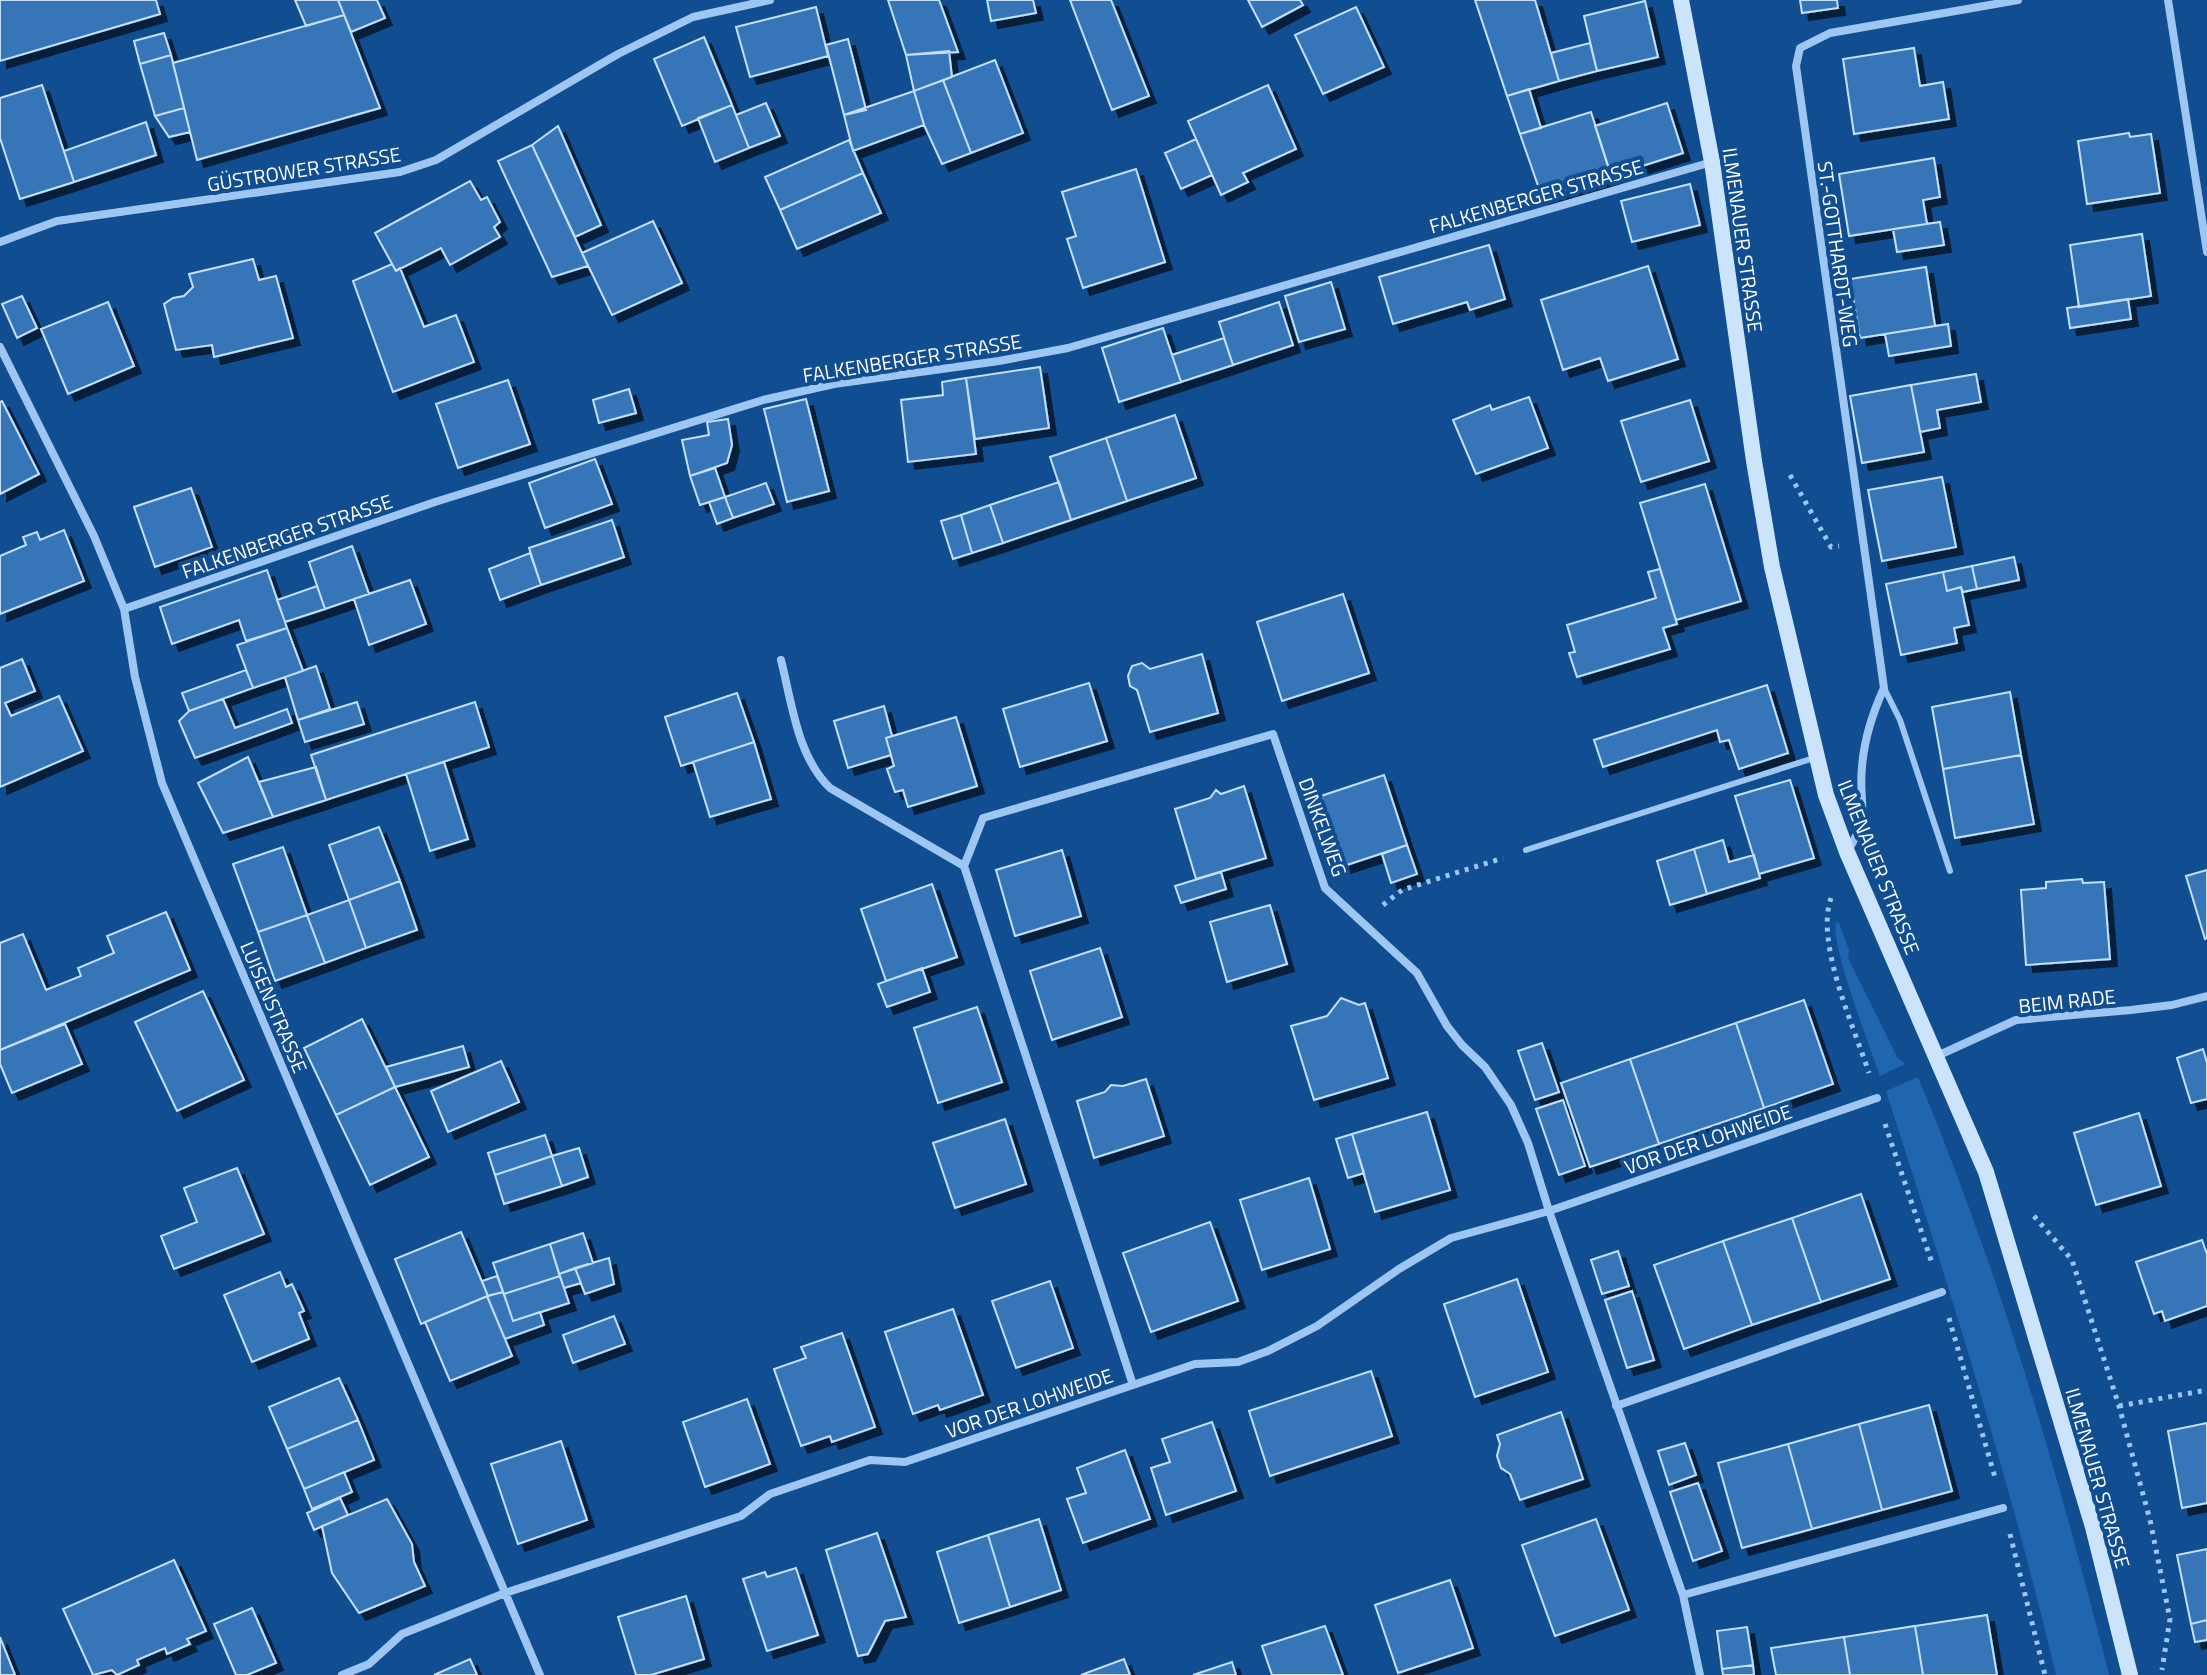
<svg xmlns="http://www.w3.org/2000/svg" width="2207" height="1675" viewBox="0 0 2207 1675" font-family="'Titillium Web',sans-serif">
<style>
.green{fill:#2066ae}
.building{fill:#3575b8;stroke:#c4e0fd;stroke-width:2;filter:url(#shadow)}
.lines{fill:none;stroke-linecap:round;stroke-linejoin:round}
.path{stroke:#9dc7f2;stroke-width:5;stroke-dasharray:4 6;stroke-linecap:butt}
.lane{stroke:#9dc7f2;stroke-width:6}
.street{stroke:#9dc7f2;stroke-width:8}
.secondary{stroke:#cce3fc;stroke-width:16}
.labels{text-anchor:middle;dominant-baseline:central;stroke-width:8;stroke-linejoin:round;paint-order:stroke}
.street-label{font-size:20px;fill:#fff;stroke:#114e91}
</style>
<defs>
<filter id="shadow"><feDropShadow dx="7" dy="7" stdDeviation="0" flood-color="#0009"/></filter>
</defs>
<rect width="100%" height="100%" fill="#114e91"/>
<path class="green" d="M 1836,923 L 1839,923 L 1849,950 L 1848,958 L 1897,1057 L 1905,1064 L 1880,1076 C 1870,1047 1831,946 1836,923 Z
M 1918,1077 C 1999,1271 2058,1472 2109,1675 L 2056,1675 C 2009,1477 1948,1284 1886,1091 Z"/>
<path class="building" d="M 0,0 L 156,0 L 160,14 L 0,61 Z
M 295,0 L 338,0 L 344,15 L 306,26 Z
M 338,0 L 377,0 L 385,18 L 351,32 Z
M 888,0 L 939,0 L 958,52 L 906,55 Z
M 987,0 L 1033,0 L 1036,13 L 991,21 Z
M 1070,0 L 1111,0 L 1149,96 L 1112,110 Z
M 1248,0 L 1300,0 L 1303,5 L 1262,27 Z
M 1475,0 L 1535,0 L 1559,81 L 1507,96 Z
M 1800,0 L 1837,0 L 1838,8 L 1802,13 Z
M 1645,1 L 1658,57 L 1597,71 L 1584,16 Z
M 816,7 L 828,56 L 750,77 L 736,27 Z
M 1356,7 L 1384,67 L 1323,94 L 1295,35 Z
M 344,15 L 380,108 L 197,160 L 173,63 Z
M 164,33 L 171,55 L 140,64 L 134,41 Z
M 704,37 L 732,105 L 682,126 L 654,59 Z
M 848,39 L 866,110 L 844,115 L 826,45 Z
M 1590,43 L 1597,71 L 1559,81 L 1551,53 Z
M 1914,48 L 1920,86 L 1943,82 L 1949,119 L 1854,134 L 1843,59 Z
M 949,51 L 952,77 L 914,91 L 906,55 Z
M 171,55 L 184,108 L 155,116 L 140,64 Z
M 995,60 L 1023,133 L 971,153 L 943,80 Z
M 943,80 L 971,153 L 942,164 L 924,125 L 914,91 Z
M 42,85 L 74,182 L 20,199 L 0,138 L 0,98 Z
M 1268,85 L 1296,149 L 1243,173 L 1248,182 L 1221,195 L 1188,121 Z
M 1529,89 L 1541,128 L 1520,134 L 1507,96 Z
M 914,91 L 924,125 L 853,151 L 844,115 Z
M 766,103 L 780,136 L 749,148 L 736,115 Z
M 1667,103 L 1683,153 L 1611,176 L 1595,126 Z
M 732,105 L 749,148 L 715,162 L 698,118 Z
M 184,108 L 190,132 L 169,137 L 155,116 Z
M 1591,112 L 1612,178 L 1543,200 L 1520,134 Z
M 146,122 L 156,155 L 74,182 L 64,151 Z
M 558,126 L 601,225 L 575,237 L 532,145 Z
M 2129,133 L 2130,137 L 2151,134 L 2160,193 L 2087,204 L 2078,141 Z
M 1196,139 L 1212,175 L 1181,189 L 1165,153 Z
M 849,140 L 863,173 L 780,210 L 765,177 Z
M 532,145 L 582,253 L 588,266 L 552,277 L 498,161 Z
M 1934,158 L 1940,197 L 1923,200 L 1927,224 L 1849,236 L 1839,174 Z
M 1136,169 L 1165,262 L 1083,288 L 1067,239 L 1076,236 L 1062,192 Z
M 863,173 L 881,213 L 797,249 L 780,210 Z
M 470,181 L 481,200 L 487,197 L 500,222 L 494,227 L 500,237 L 450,265 L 441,248 L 396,271 L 375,233 Z
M 1690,184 L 1700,225 L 1632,242 L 1621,201 Z
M 653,221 L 682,283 L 612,315 L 582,253 Z
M 1940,222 L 1944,245 L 1897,252 L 1893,229 Z
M 2142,234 L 2151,296 L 2079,307 L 2070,245 Z
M 1489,245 L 1505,299 L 1470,310 L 1467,302 L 1393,324 L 1379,277 Z
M 253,259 L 259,280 L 276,276 L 293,338 L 214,357 L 212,345 L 176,350 L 164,304 L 173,298 L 184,296 L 193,287 L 189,274 Z
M 392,264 L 396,271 L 400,268 L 424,327 L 456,315 L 474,362 L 393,392 L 353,281 Z
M 1648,266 L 1678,359 L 1608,381 L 1600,358 L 1563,370 L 1541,300 Z
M 1926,267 L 1935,326 L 1860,338 L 1850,279 Z
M 1331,282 L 1345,329 L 1299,342 L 1285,296 Z
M 22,296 L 37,328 L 17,338 L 2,304 Z
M 2128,299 L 2131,319 L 2070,328 L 2067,308 Z
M 108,302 L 134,366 L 68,394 L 41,329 Z
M 1279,302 L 1293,345 L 1233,365 L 1219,322 Z
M 1948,324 L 1951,346 L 1889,356 L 1885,334 Z
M 1163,328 L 1181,382 L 1119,402 L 1102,348 Z
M 1224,338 L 1233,365 L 1181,382 L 1172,355 Z
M 1040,367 L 1049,428 L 975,439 L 966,378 Z
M 1976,374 L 1981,402 L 1937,410 L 1940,428 L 1920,432 L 1911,385 Z
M 966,378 L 976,454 L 908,462 L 901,400 L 943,395 L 942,382 Z
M 508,380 L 530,444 L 458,468 L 436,404 Z
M 1911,385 L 1924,452 L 1862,463 L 1850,396 Z
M 629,389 L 636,413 L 599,423 L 593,400 Z
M 1529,397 L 1548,448 L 1476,474 L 1453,420 L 1490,405 L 1492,410 Z
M 806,399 L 829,491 L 787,502 L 764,409 Z
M 1690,400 L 1709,461 L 1641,482 L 1621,421 Z
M 2,401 L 39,474 L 0,494 L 0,402 Z
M 1175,415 L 1196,478 L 1127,501 L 1106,438 Z
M 728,419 L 732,445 L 727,463 L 690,476 L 682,440 L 709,435 L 707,422 Z
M 1106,438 L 1127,501 L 1071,520 L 1050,457 Z
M 595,459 L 612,504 L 545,528 L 529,483 Z
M 715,468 L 725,497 L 700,505 L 690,476 Z
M 1942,477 L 1956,547 L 1882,561 L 1868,490 Z
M 1059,482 L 1071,520 L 1003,543 L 990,505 Z
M 766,483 L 774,504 L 733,518 L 725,497 Z
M 1705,484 L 1741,601 L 1676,620 L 1640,503 Z
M 191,488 L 212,547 L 155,567 L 134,507 Z
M 725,497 L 733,518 L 717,524 L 709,502 Z
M 990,505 L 1003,543 L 972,553 L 961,515 Z
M 961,515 L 972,553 L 953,559 L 941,521 Z
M 612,520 L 624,557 L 541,585 L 529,548 Z
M 64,530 L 84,581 L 0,614 L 0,556 L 26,545 L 23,537 L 37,532 L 40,540 Z
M 352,546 L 369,594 L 325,609 L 309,562 Z
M 530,553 L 541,585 L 500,600 L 489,569 Z
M 2014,557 L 2019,580 L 1977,589 L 1972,566 Z
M 1972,566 L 1977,589 L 1963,592 L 1961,587 L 1947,591 L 1943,572 Z
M 1660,569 L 1677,624 L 1663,628 L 1670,649 L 1577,677 L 1569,653 L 1575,652 L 1567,625 L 1656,598 L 1648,572 Z
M 267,570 L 287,628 L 246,641 L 239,620 L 172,644 L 160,607 Z
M 1943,572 L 1947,591 L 1961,587 L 1969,625 L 1954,628 L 1957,643 L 1901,655 L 1886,584 Z
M 410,580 L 426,624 L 369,645 L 354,599 Z
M 317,586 L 325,609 L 285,622 L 277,600 Z
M 1343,594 L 1369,673 L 1282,701 L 1257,622 Z
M 287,628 L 303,671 L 253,688 L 237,645 Z
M 1202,654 L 1218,713 L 1150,732 L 1137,690 L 1130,686 L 1128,676 L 1132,666 L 1142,663 L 1150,669 Z
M 22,659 L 35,691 L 5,703 L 11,716 L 59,696 L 83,751 L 0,787 L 0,668 Z
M 316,666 L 330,709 L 298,720 L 285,677 Z
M 246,670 L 253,688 L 189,711 L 182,693 Z
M 1089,683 L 1107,741 L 1020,767 L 1003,709 Z
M 1767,685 L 1788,753 L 1739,769 L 1729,740 L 1720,742 L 1717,730 L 1603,767 L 1594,740 Z
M 2010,692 L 2021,755 L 1943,769 L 1932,707 Z
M 737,693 L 754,742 L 681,766 L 665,717 Z
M 223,699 L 235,728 L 287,709 L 292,723 L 195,758 L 179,721 L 189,711 Z
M 357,702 L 364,724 L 305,742 L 298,720 Z
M 475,702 L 489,747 L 326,800 L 311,755 Z
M 884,706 L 892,736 L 886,738 L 891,755 L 848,768 L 834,721 Z
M 956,717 L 977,786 L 908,807 L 903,790 L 895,792 L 887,769 L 894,766 L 886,738 Z
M 754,742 L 771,799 L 710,817 L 693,762 Z
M 2021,755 L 2034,824 L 1955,838 L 1943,769 Z
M 248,757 L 273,817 L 223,833 L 198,783 Z
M 444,762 L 468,839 L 430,851 L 406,774 Z
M 316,767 L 326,800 L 273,817 L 259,782 Z
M 1384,775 L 1407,845 L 1344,866 L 1321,796 Z
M 1790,780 L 1814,858 L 1759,874 L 1735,796 Z
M 1244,786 L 1266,858 L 1196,879 L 1175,809 L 1210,798 L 1216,790 L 1221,794 Z
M 379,827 L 400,881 L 349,900 L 329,845 Z
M 1723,840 L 1729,862 L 1754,855 L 1760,878 L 1707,894 L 1694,849 Z
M 1407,845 L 1417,874 L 1391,883 L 1382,854 Z
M 283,847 L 307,915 L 258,932 L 233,864 Z
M 1694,849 L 1707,894 L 1670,905 L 1657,861 Z
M 1062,850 L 1081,916 L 1015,936 L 996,870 Z
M 2207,870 L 2207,938 L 2205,939 L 2186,876 Z
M 1221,872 L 1226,889 L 1181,903 L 1175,886 Z
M 2082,879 L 2083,883 L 2104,882 L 2110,959 L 2026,965 L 2021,890 L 2046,888 L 2046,882 Z
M 400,881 L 417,930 L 366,948 L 349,900 Z
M 932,884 L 957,957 L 886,981 L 861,909 Z
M 349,900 L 366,948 L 325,963 L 307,915 Z
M 1270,905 L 1287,964 L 1227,982 L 1210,922 Z
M 166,912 L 190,970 L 0,1050 L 0,943 L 23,934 L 46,990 L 81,976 L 78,968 L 114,953 L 107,936 Z
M 307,915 L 325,963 L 275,981 L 258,932 Z
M 1100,948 L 1122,1017 L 1052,1040 L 1030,971 Z
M 922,968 L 930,992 L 887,1007 L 878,984 Z
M 203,991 L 244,1080 L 177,1111 L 135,1022 Z
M 1341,998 L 1359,1005 L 1365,1003 L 1388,1078 L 1314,1100 L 1291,1026 L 1327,1016 Z
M 1804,1000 L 1833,1084 L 1764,1108 L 1736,1023 Z
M 977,1007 L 1002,1082 L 938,1103 L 914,1028 Z
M 362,1019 L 395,1087 L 336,1115 L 304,1048 Z
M 1736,1023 L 1764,1108 L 1659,1144 L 1630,1059 Z
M 65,1024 L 82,1064 L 12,1093 L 0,1064 L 0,1050 Z
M 1542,1043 L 1559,1092 L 1535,1100 L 1518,1051 Z
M 463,1046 L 469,1067 L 395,1087 L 386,1067 Z
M 2203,1049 L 2207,1063 L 2207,1099 L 2191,1103 L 2177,1058 Z
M 1630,1059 L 1659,1144 L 1590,1167 L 1561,1083 Z
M 501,1061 L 519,1102 L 448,1132 L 431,1091 Z
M 1146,1079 L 1164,1136 L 1094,1158 L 1077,1101 L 1105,1092 L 1111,1085 L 1123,1086 Z
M 395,1087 L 429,1157 L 370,1185 L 336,1115 Z
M 1563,1100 L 1585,1166 L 1559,1175 L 1536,1109 Z
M 1427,1112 L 1450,1190 L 1375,1212 L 1352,1134 Z
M 2139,1113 L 2161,1186 L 2096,1205 L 2074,1133 Z
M 1005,1119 L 1026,1184 L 955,1208 L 933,1143 Z
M 1352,1134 L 1364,1173 L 1348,1178 L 1336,1139 Z
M 545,1135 L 552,1156 L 495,1175 L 488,1153 Z
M 579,1148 L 588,1177 L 562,1186 L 552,1156 Z
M 552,1156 L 562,1186 L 504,1204 L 495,1175 Z
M 237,1168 L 264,1234 L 174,1269 L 161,1236 L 197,1222 L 184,1188 Z
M 1309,1178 L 1330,1249 L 1262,1270 L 1240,1200 Z
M 1861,1194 L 1890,1279 L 1821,1302 L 1792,1218 Z
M 1792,1218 L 1821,1302 L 1752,1325 L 1723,1241 Z
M 1210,1222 L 1238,1301 L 1151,1332 L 1123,1253 Z
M 461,1232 L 488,1296 L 421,1324 L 395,1259 Z
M 583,1233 L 593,1263 L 559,1274 L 550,1244 Z
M 2202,1240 L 2207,1254 L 2207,1306 L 2165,1321 L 2162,1311 L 2154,1314 L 2136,1262 Z
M 1723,1241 L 1752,1325 L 1684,1349 L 1654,1265 Z
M 550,1244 L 560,1276 L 504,1294 L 493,1263 Z
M 1618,1251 L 1629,1286 L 1602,1294 L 1591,1260 Z
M 609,1258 L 614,1284 L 585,1294 L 575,1268 Z
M 575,1268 L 581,1283 L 564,1288 L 559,1274 Z
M 280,1272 L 286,1287 L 292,1284 L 304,1311 L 299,1313 L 309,1339 L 252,1362 L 224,1295 Z
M 497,1276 L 503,1292 L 488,1296 L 482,1281 Z
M 560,1276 L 569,1303 L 513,1321 L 504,1294 Z
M 1517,1279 L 1548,1372 L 1475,1397 L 1444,1304 Z
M 1050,1281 L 1073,1348 L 1016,1368 L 992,1301 Z
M 1632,1291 L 1654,1360 L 1627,1368 L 1605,1300 Z
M 503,1292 L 513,1321 L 540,1312 L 544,1325 L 505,1339 L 487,1296 Z
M 487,1296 L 512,1356 L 450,1381 L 425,1322 Z
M 953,1309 L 983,1395 L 940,1410 L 938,1405 L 913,1414 L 885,1332 Z
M 614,1316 L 625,1344 L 573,1363 L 563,1335 Z
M 842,1333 L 875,1427 L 832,1442 L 830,1436 L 801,1446 L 774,1369 L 806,1358 L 801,1347 Z
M 1371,1371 L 1392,1436 L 1270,1476 L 1249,1411 Z
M 339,1378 L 358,1420 L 287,1449 L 269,1407 Z
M 747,1399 L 770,1464 L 705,1487 L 683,1422 Z
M 1929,1405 L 1952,1491 L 1882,1510 L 1859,1424 Z
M 1561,1412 L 1583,1479 L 1520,1500 L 1510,1474 L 1501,1468 L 1497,1456 L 1500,1444 L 1497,1435 Z
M 358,1420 L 374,1460 L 304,1489 L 287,1449 Z
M 1212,1422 L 1236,1491 L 1166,1515 L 1151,1468 L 1170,1462 L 1162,1439 Z
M 2207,1423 L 2207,1503 L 2182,1508 L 2168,1431 Z
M 1859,1424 L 1882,1510 L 1812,1529 L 1788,1444 Z
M 561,1441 L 587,1520 L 518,1544 L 491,1464 Z
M 1685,1443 L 1696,1475 L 1669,1485 L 1658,1451 Z
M 1788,1444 L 1812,1529 L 1742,1548 L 1718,1463 Z
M 1125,1450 L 1150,1519 L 1083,1543 L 1067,1499 L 1086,1493 L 1077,1468 Z
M 344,1472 L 352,1492 L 312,1509 L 304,1489 Z
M 1698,1483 L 1722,1551 L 1693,1561 L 1670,1492 Z
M 340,1498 L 348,1515 L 314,1530 L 307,1513 Z
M 387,1499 L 412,1544 L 414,1562 L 425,1586 L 359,1613 L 332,1573 L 322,1526 Z
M 1039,1519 L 1061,1590 L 1010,1607 L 988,1535 Z
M 1596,1519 L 1629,1610 L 1555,1636 L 1522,1545 Z
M 877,1533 L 906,1617 L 885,1621 L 868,1654 L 858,1656 L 826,1550 Z
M 988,1535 L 1010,1607 L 959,1623 L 937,1552 Z
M 2207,1549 L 2207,1620 L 2191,1624 L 2177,1555 Z
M 174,1560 L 206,1631 L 187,1639 L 190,1644 L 167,1654 L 165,1648 L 137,1660 L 139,1665 L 117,1675 L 112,1670 L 93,1675 L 63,1609 Z
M 796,1568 L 818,1635 L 767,1651 L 743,1579 L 765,1572 L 767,1577 Z
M 1450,1580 L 1473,1648 L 1398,1673 L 1375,1605 Z
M 686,1596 L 704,1659 L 651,1675 L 636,1675 L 618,1617 Z
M 252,1608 L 276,1663 L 247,1675 L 236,1675 L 214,1624 Z
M 1987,1615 L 1997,1675 L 1923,1675 L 1915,1626 Z
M 2207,1620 L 2207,1640 L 2195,1642 L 2191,1624 Z
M 1325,1626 L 1343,1675 L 1272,1675 L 1262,1646 Z
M 1915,1626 L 1923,1675 L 1850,1675 L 1844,1637 Z
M 1747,1627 L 1753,1665 L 1722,1669 L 1717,1631 Z
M 0,1637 L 15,1675 L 0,1675 Z
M 1844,1637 L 1850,1675 L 1776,1675 L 1771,1648 Z
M 470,1659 L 477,1675 L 434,1675 Z
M 1124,1659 L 1130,1675 L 1081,1675 Z
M 1232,1662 L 1236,1675 L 1193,1675 Z
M 1753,1665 L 1754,1675 L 1723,1675 L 1722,1669 Z"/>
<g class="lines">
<path class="path" d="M 1790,475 L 1831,547 L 1839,546
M 1831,898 C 1815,943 1854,1027 1869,1073
M 1383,905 L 1402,890 L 1503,858
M 1885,1124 L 1933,1266
M 2034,1216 L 2072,1260 L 2119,1406 L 2150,1520 L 2170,1619 L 2162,1670
M 1949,1318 L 1996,1481
M 2119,1406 L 2207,1390
M 2010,1534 L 2045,1675"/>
<path class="lane" d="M 1884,688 L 1900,720 L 1950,871
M 1526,850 L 1817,757"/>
<path class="street" d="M 2168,0 L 2207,252
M 0,242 L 57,221 L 400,172 L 436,160 L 618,54 L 693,17 L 770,0
M 0,347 L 94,536 L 124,609 L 135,677 L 162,783 L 540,1675
M 124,609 L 435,502 L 763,400 L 834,384 L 999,361 L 1068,348 L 1712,162
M 781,660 C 792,703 797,756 830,788 L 964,866
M 1847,852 C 1872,813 1858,806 1862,767 C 1864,740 1873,712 1884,688 L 1796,66 L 1800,48 L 1830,33 L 2018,0
M 1937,1056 L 2016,1020 L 2131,1010 L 2172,1005 L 2207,996
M 1133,1385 L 964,866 L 983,818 L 1273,734 L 1325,888 L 1417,973 L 1447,1026 L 1462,1045 L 1485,1067 L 1511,1105 L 1528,1143 L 1549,1211 L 1683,1595 L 1700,1675
M 1616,1406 L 1942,1292
M 1683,1595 L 2003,1508
M 342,1675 L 369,1664 L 402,1634 L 505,1593 L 741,1516 L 770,1494 L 870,1460 L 905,1462 L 1195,1364 L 1238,1362 L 1268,1351 L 1317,1326 L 1399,1269 L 1451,1238 L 1549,1211 L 1877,1098"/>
<path class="secondary" d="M 1681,0 L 1712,162 L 1754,461 L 1772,567 L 1826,795 L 1847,852 L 1986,1172 L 2093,1527 L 2130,1675"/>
</g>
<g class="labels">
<g class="street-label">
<text transform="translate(304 169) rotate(-9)">GÜSTROWER STRASSE</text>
<text transform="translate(1536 196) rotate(-16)">FALKENBERGER STRASSE</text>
<text transform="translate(1743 240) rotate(82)">ILMENAUER STRASSE</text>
<text transform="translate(1838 254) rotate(82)">ST.-GOTTHARDT-WEG</text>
<text transform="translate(912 358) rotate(-9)">FALKENBERGER STRASSE</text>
<text transform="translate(287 536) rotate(-19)">FALKENBERGER STRASSE</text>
<text transform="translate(1323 827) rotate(70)">DINKELWEG</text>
<text transform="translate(1879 867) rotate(68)">ILMENAUER STRASSE</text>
<text transform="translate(2067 1001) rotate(-6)">BEIM RADE</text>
<text transform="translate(274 1007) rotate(67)">LUISENSTRASSE</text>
<text transform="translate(1708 1139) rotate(-19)">VOR DER LOHWEIDE</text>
<text transform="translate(1029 1403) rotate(-19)">VOR DER LOHWEIDE</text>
<text transform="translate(2098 1478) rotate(74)">ILMENAUER STRASSE</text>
</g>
</g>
</svg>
